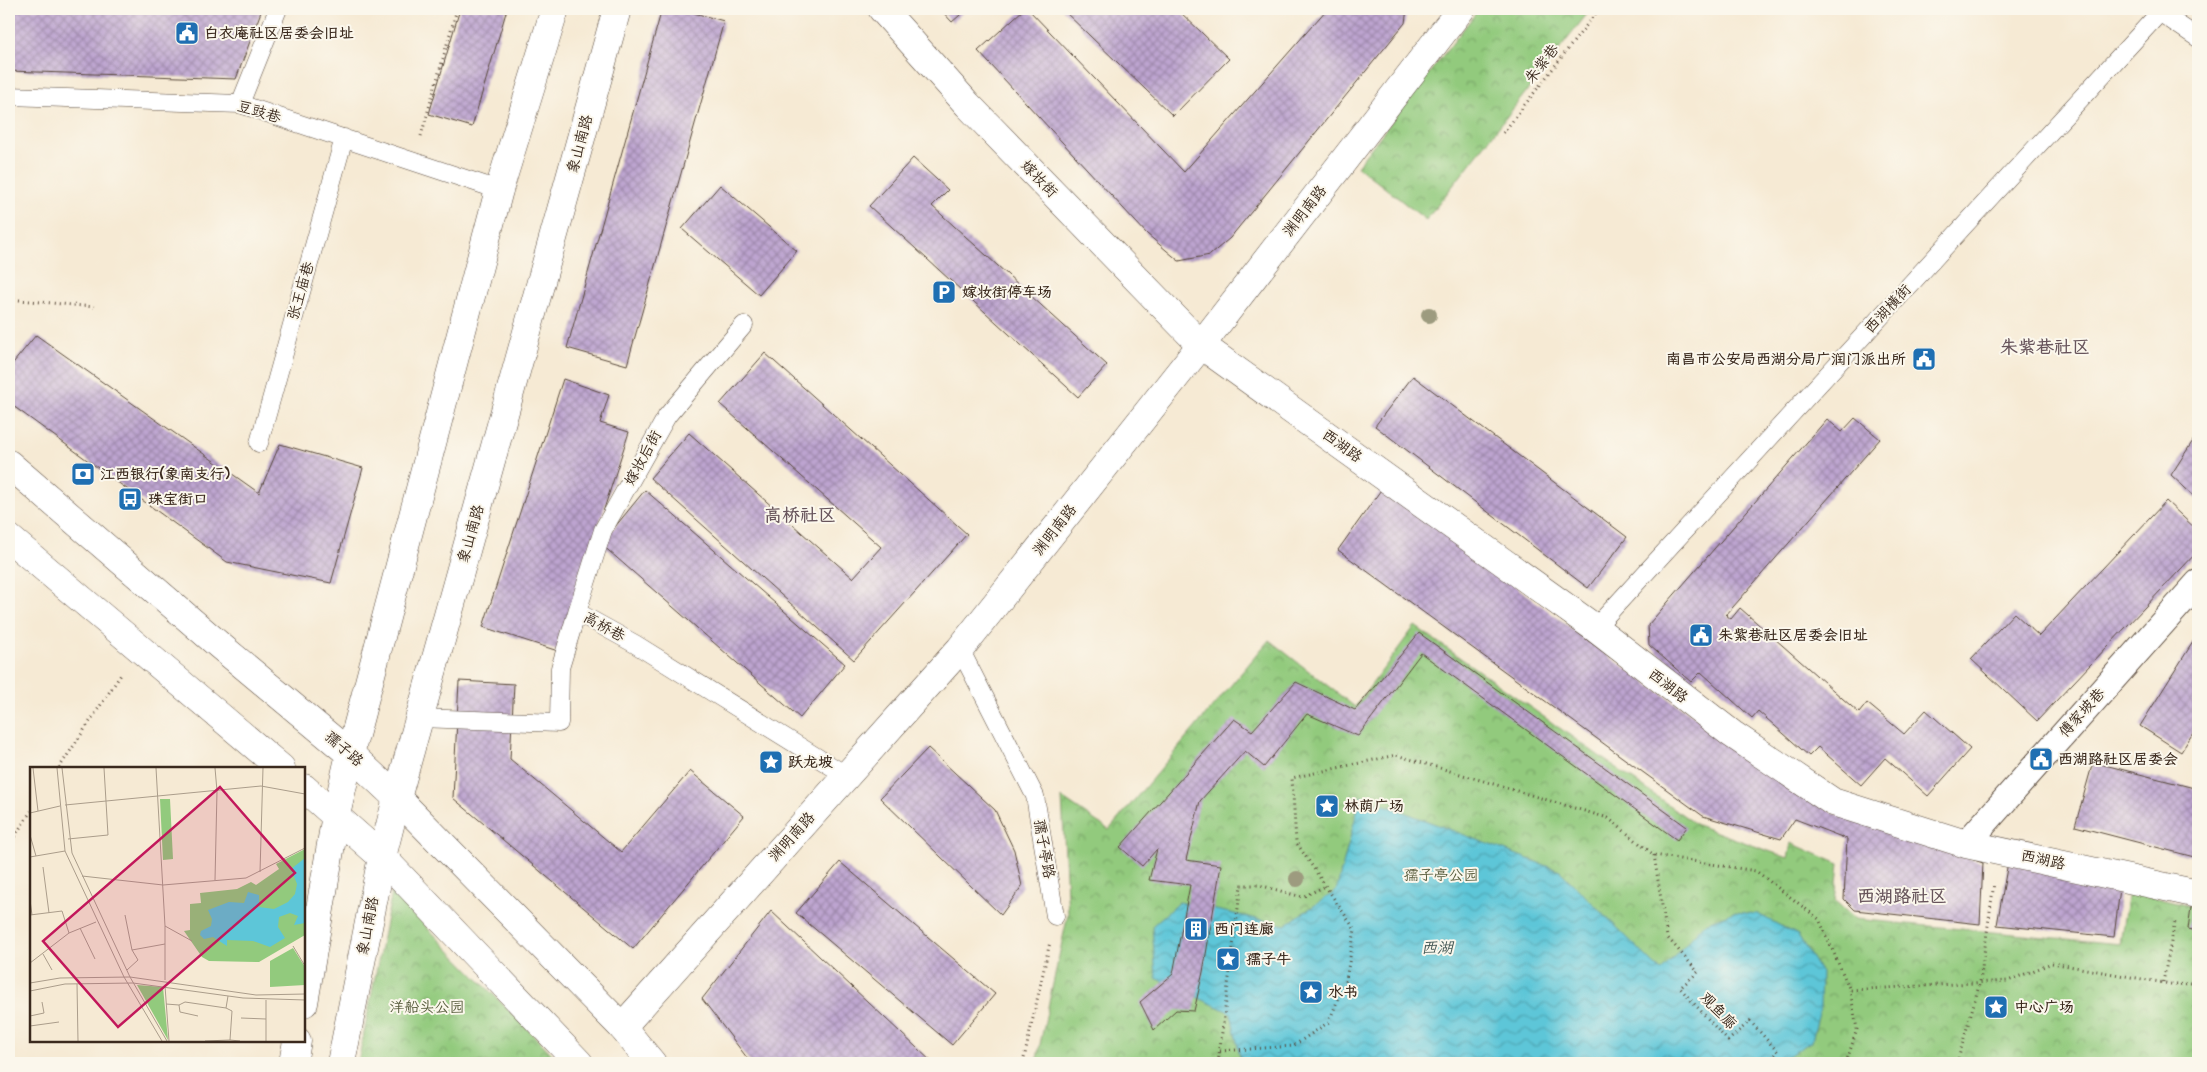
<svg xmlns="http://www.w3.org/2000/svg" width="2207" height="1072" viewBox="0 0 2207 1072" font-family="'Architects Daughter','LXGW WenKai TC',sans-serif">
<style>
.park{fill:url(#park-crowns);stroke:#667a4e}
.water{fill:url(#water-waves);stroke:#4c787b}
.building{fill:url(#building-cross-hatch)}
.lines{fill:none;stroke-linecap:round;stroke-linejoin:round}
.service-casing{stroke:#574739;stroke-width:19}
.pedestrian-casing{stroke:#574739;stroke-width:28}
.minor-casing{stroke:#574739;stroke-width:29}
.tertiary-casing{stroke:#574739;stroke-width:29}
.secondary-casing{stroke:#574739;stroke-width:29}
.primary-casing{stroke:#574739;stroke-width:29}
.path{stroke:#574739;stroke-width:3;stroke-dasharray:1 4;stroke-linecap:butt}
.service{stroke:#fff;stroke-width:18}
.pedestrian{stroke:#fff;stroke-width:26}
.minor{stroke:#fff;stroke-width:28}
.tertiary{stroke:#fff;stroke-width:28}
.secondary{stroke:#fff;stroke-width:28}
.primary{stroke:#fff;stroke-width:28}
.tree{fill:#9d9b7f}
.labels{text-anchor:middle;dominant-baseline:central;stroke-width:4;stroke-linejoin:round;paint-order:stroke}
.poi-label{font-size:15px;font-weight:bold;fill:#3b2a1e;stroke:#fbf7ec;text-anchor:start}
.street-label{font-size:15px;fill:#3b2a1e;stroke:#fbf7ec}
.park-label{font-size:15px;fill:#555a3a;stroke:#fbf7ec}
.water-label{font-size:16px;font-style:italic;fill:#455956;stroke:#fbf7ec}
.quarter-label{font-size:18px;font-weight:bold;fill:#68555c;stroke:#fbf7ec}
.inset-road{fill:none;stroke:#ab9d8b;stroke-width:1}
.view{fill:#c2185b;fill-opacity:0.15;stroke:#c2185b;stroke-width:2.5}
.inset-edge{fill:none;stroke:#3b2a1e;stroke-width:2.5}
</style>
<defs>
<pattern id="park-crowns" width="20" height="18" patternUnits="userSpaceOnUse" patternTransform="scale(1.25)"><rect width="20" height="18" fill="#92ca7d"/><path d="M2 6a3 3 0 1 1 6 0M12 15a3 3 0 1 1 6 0" fill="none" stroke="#78a466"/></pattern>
<pattern id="water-waves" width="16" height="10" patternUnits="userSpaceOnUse" patternTransform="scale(1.25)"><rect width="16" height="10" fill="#5dc6d8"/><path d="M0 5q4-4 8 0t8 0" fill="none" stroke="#4ea1af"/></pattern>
<pattern id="building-cross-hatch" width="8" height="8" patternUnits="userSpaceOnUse" patternTransform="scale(1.25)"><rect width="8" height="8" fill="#bda4d0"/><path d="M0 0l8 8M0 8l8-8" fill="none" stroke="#9b86a8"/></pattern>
</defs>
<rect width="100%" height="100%" fill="#fbf7ec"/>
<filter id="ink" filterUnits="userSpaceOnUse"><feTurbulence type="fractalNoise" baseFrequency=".02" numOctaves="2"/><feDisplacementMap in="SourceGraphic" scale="10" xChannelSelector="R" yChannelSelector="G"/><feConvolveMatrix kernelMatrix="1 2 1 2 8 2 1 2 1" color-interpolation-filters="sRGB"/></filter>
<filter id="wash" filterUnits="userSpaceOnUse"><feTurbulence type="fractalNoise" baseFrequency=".0096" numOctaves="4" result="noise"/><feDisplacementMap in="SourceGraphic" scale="20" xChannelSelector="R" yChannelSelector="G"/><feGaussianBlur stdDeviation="1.12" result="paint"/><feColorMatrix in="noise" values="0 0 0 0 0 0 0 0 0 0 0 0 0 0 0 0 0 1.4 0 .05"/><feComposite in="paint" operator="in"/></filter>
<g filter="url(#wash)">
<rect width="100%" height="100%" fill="#f6ead4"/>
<path class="park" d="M 1479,9 L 1591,9 L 1426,220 L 1357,166 Z
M 1415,626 L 1697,825 L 1788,858 L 1791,843 L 1839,864 L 1835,901 L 1855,919 L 2120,944 L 2128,891 L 2198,908 L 2198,1063 L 1036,1063 L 1068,914 L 1062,798 L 1109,830 L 1269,640 L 1355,707 Z
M 392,892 L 561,1063 L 358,1063 Z"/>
<path class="water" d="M 1361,796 L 1560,871 L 1661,971 L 1705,923 L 1734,912 L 1758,914 L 1798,935 L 1821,973 L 1820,1009 L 1812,1041 L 1777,1063 L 1241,1063 L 1231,1013 L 1156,978 L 1152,926 L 1179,902 L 1285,925 L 1336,891 Z"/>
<g id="blocks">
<path class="building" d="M 9,9 L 185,10 L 186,9 L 262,9 L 236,79 L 9,71 Z
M 460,9 L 507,9 L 472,127 L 429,114 Z
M 662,9 L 679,9 L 724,21 L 627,365 L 567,348 Z
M 940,9 L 967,9 L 952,22 Z
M 1024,9 L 1028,9 L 1184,172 L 1327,9 L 1407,9 L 1405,23 L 1230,238 L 1210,255 L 1179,261 L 1147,234 L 978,51 Z
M 1062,9 L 1177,9 L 1229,59 L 1173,116 Z
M 913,158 L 948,190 L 932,206 L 1107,365 L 1078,397 L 869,206 Z
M 720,185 L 797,251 L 759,295 L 682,229 Z
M 36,335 L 259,493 L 280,444 L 363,468 L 331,583 L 227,562 L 9,403 L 9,368 Z
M 765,353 L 967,534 L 854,660 L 650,478 L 689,433 L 853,578 L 881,547 L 720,404 Z
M 1413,376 L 1627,537 L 1588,588 L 1375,426 Z
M 563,379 L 609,395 L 600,423 L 629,432 L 558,651 L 483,627 Z
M 1855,418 L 1880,439 L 1726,615 L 1731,619 L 1740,608 L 1859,713 L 1867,703 L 1904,734 L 1926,710 L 1970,749 L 1928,796 L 1885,758 L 1861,785 L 1818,747 L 1809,756 L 1758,711 L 1752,718 L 1701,672 L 1691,682 L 1649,645 L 1648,625 L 1827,419 L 1842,432 Z
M 2198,433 L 2198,500 L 2171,475 Z
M 1383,487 L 1611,658 L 1831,812 L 1983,863 L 1980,924 L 1855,910 L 1844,899 L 1847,839 L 1795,819 L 1781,839 L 1703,816 L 1338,550 Z
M 645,490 L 845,664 L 800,718 L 601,544 Z
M 2166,501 L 2198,531 L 2198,551 L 2037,721 L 1971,659 L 2014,613 L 2039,636 Z
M 1419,633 L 1687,827 L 1677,840 L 1421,653 L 1358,736 L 1307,714 L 1264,767 L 1245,751 L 1200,801 L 1186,860 L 1221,865 L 1203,972 L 1194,1011 L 1176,1010 L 1154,1030 L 1140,1002 L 1173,974 L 1190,885 L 1149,880 L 1157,849 L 1142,866 L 1120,847 L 1234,719 L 1252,731 L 1296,682 L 1355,710 Z
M 2198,634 L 2198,725 L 2181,752 L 2140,726 Z
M 459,681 L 514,684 L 510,759 L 621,852 L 690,771 L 744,816 L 633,949 L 453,798 Z
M 928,748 L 995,810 L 1014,850 L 1022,886 L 1001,915 L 880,798 Z
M 2093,762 L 2198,789 L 2198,858 L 2075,826 Z
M 840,862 L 995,994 L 952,1045 L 796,913 Z
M 2008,862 L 2120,888 L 2114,937 L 1997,925 Z
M 2192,900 L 2198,902 L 2198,931 L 2188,929 Z
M 771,911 L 933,1063 L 751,1063 L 702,999 Z"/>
</g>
</g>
<g filter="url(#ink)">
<use href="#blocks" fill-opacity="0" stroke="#574739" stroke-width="1"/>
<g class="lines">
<g class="service-casing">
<path id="service" d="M 2155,9 L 2198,38
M 9,96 L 240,104 L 499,190
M 240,104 L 278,9
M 259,443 L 344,138
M 577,612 L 603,530 L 667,416 L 744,325
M 1595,628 L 2163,9
M 960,649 L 1035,796 L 1055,916
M 419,718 L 559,723 L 560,668 L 577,612 L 635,644 L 847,776"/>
</g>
<g class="pedestrian-casing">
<path id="pedestrian" d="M 1966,844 L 2198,583"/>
</g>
<g class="minor-casing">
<path id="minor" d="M 882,9 L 968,105 L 1201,345 L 1595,628 L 1732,734 L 1833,802 L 1966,844 L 2198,894"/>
</g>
<g class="tertiary-casing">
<path id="tertiary" d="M 622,1027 L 960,649 L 1201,345 L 1461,9"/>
</g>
<g class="secondary-casing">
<path id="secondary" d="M 9,464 L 219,645 L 350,754 L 397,798 L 622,1027 L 652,1063
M 9,538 L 281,768
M 304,788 L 382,857 L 579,1063"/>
</g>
<g class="primary-casing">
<path id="primary" d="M 304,1003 L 336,815 L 350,754 L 499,190 L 555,9
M 293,1063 L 297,1041
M 341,1063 L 382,857 L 397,798 L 617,9"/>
</g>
<path class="path" d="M 1503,133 L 1599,9
M 421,136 L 457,9
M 9,299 L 94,307
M 59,768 L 122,673
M 9,845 L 31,811
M 1654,855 L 1667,937 L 1698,972 L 1680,988 L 1728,1041 L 1750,1021 L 1778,1052 L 1770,1060 L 1773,1063
M 2163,982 L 2175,922
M 1220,1051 L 1293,1046 L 1329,1022 L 1346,979 L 1355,930 L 1296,842 L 1292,778 L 1396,755 L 1608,818 L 1654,855 L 1756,871 L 1819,919 L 1850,990 L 2008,981 L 2052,963 L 2176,985 L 2198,982
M 1023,1063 L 1050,942
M 1218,1063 L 1241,885 L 1259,885 L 1302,897 L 1326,886
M 1846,1063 L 1857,1029 L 1850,990
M 1957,1063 L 1980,982 L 1994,883"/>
<use href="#service" class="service"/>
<use href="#pedestrian" class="pedestrian"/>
<use href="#minor" class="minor"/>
<use href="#tertiary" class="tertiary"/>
<use href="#secondary" class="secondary"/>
<use href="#primary" class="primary"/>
</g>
<g class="tree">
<circle cx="1429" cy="315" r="8"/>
<circle cx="1297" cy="879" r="8"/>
</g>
</g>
<defs>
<g id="civic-square" transform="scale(1.25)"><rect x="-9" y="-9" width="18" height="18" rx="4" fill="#1f6fb2" stroke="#fbf7ec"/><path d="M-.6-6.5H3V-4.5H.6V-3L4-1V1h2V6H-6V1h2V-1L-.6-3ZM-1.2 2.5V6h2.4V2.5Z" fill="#fff"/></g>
<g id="parking-square" transform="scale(1.25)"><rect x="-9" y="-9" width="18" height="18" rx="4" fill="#1f6fb2" stroke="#fbf7ec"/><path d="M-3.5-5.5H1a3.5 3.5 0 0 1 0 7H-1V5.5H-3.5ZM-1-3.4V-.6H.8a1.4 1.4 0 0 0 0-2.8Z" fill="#fff"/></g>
<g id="bank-square" transform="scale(1.25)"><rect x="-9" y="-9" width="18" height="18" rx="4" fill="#1f6fb2" stroke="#fbf7ec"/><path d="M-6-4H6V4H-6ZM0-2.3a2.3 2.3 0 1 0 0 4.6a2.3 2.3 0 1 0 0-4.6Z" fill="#fff"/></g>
<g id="bus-square" transform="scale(1.25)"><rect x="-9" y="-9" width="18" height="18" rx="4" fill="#1f6fb2" stroke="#fbf7ec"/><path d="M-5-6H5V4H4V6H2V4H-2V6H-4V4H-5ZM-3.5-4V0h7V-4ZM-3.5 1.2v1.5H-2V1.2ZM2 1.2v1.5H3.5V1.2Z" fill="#fff"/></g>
<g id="sight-square" transform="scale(1.25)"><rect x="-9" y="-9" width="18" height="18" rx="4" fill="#1f6fb2" stroke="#fbf7ec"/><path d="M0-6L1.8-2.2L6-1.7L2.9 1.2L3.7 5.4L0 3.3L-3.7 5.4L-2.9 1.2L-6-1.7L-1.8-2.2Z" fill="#fff"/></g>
<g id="building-square" transform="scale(1.25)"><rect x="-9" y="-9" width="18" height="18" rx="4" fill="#1f6fb2" stroke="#fbf7ec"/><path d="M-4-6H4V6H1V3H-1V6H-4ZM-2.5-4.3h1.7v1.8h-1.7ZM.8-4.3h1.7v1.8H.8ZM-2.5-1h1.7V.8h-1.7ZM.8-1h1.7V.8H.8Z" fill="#fff"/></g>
</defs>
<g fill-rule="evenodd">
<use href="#civic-square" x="187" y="33"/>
<use href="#parking-square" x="944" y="292"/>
<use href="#civic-square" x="1924" y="359"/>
<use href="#bank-square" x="83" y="474"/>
<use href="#bus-square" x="130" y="499"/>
<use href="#civic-square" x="1701" y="635"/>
<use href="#civic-square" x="2041" y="759"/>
<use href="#sight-square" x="771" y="762"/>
<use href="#sight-square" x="1327" y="806"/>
<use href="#building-square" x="1196" y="929"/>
<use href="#sight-square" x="1228" y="959"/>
<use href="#sight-square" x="1311" y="992"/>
<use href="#sight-square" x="1996" y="1007"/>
</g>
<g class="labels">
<g class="poi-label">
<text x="204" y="33">白衣庵社区居委会旧址</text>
<text x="962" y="292">嫁妆街停车场</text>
<text x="1906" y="359" text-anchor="end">南昌市公安局西湖分局广润门派出所</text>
<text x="100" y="474">江西银行(象南支行)</text>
<text x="148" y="499">珠宝街口</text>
<text x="1718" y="635">朱紫巷社区居委会旧址</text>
<text x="2058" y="759">西湖路社区居委会</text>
<text x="788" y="762">跃龙坡</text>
<text x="1344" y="806">林荫广场</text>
<text x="1214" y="929">西门连廊</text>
<text x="1246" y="959">孺子牛</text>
<text x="1328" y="992">水书</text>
<text x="2014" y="1007">中心广场</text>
</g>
<g class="street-label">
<text transform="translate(1542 64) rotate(-52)">朱紫巷</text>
<text transform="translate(259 112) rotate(16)">豆豉巷</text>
<text transform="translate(580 144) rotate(-75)">象山南路</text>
<text transform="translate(1039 179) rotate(46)">嫁妆街</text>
<text transform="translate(1305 211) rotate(-52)">渊明南路</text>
<text transform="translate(301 291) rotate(-74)">张王庙巷</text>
<text transform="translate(1888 309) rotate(-47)">西湖横街</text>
<text transform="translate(1342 446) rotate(36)">西湖路</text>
<text transform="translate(643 458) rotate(-61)">嫁妆后街</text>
<text transform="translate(1055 530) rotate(-52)">渊明南路</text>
<text transform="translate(471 534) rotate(-74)">象山南路</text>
<text transform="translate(604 627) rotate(29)">高桥巷</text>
<text transform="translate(1668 686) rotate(38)">西湖路</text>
<text transform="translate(2082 713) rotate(-48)">傅家坡巷</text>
<text transform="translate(344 749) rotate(41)">孺子路</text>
<text transform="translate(792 837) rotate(-48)">渊明南路</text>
<text transform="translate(1044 849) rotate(80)">孺子亭路</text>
<text transform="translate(2043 860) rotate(12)">西湖路</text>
<text transform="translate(368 926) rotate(-79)">象山南路</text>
<text transform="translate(1718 1011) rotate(46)">观鱼廊</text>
</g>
<g class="park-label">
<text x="1441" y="875">孺子亭公园</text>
<text x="427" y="1007">洋船头公园</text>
</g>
<g class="water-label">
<text x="1437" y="948">西湖</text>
</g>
<g class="quarter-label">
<text x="2045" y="347">朱紫巷社区</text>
<text x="800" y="515">高桥社区</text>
<text x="1902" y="896">西湖路社区</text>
</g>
</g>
<g transform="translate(30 767)">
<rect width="275" height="275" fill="#f6ead4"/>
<path d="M 130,32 L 140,32 L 143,92 L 133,93 ZM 275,82 L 275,168 L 229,195 L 179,194 L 172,190 L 154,164 L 160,163 L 160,137 L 171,136 L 170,126 L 207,122 L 221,115 L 226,118 L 249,102 L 246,97 ZM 263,181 L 275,200 L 275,218 L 240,220 L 240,194 ZM 107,218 L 133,220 L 138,273 Z" fill="#92ca7d"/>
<path d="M 275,91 L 275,156 L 264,158 L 268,149 L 260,146 L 249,150 L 248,160 L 255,171 L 240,180 L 223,174 L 197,173 L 197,179 L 183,170 L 174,172 L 170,168 L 171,164 L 181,159 L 182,152 L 178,143 L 199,135 L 214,136 L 218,125 L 229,128 L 229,140 L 244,142 L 258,135 L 265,127 L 267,117 L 261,102 Z" fill="#5dc6d8"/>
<path class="inset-road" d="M 3,1 L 8,44M 27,1 L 35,84 L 94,210 L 132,274M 32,1 L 42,86 L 100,210 L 137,274M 126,1 L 135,159 L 135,213M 185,1 L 187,24 L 185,113M 35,38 L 231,19 L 275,27M 0,46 L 30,39M 0,68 L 6,89M 38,72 L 78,68 L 74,1M 0,90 L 35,84M 13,100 L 19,146M 230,105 L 233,1M 52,109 L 133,118 L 216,111 L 275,81M 0,133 L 2,148M 0,148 L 32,144 L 39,166M 95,148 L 102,183M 135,159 L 162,174M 50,161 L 65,192M 263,179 L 275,199M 13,187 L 22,203M 0,196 L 39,166 L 66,155M 97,203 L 108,193 L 102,183 L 135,177M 0,216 L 30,211 L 100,210 L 226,228 L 275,227M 47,217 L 48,274M 135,219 L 139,274M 0,224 L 35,217 L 103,216 L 213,231 L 275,233M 198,229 L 196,241 L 202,244 L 200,273 L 210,274M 136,237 L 149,238 L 155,235 L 196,241M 149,238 L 150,245 L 168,249M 0,249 L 14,246 L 12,235M 211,251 L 236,252M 0,259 L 29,255M 175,274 L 200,273M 236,274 L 236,233"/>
<path class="view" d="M 190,20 L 265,106 L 88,260 L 13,174 Z"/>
<rect width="275" height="275" class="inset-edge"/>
</g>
<rect width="2207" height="1072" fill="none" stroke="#fbf7ec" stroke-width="30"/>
</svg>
